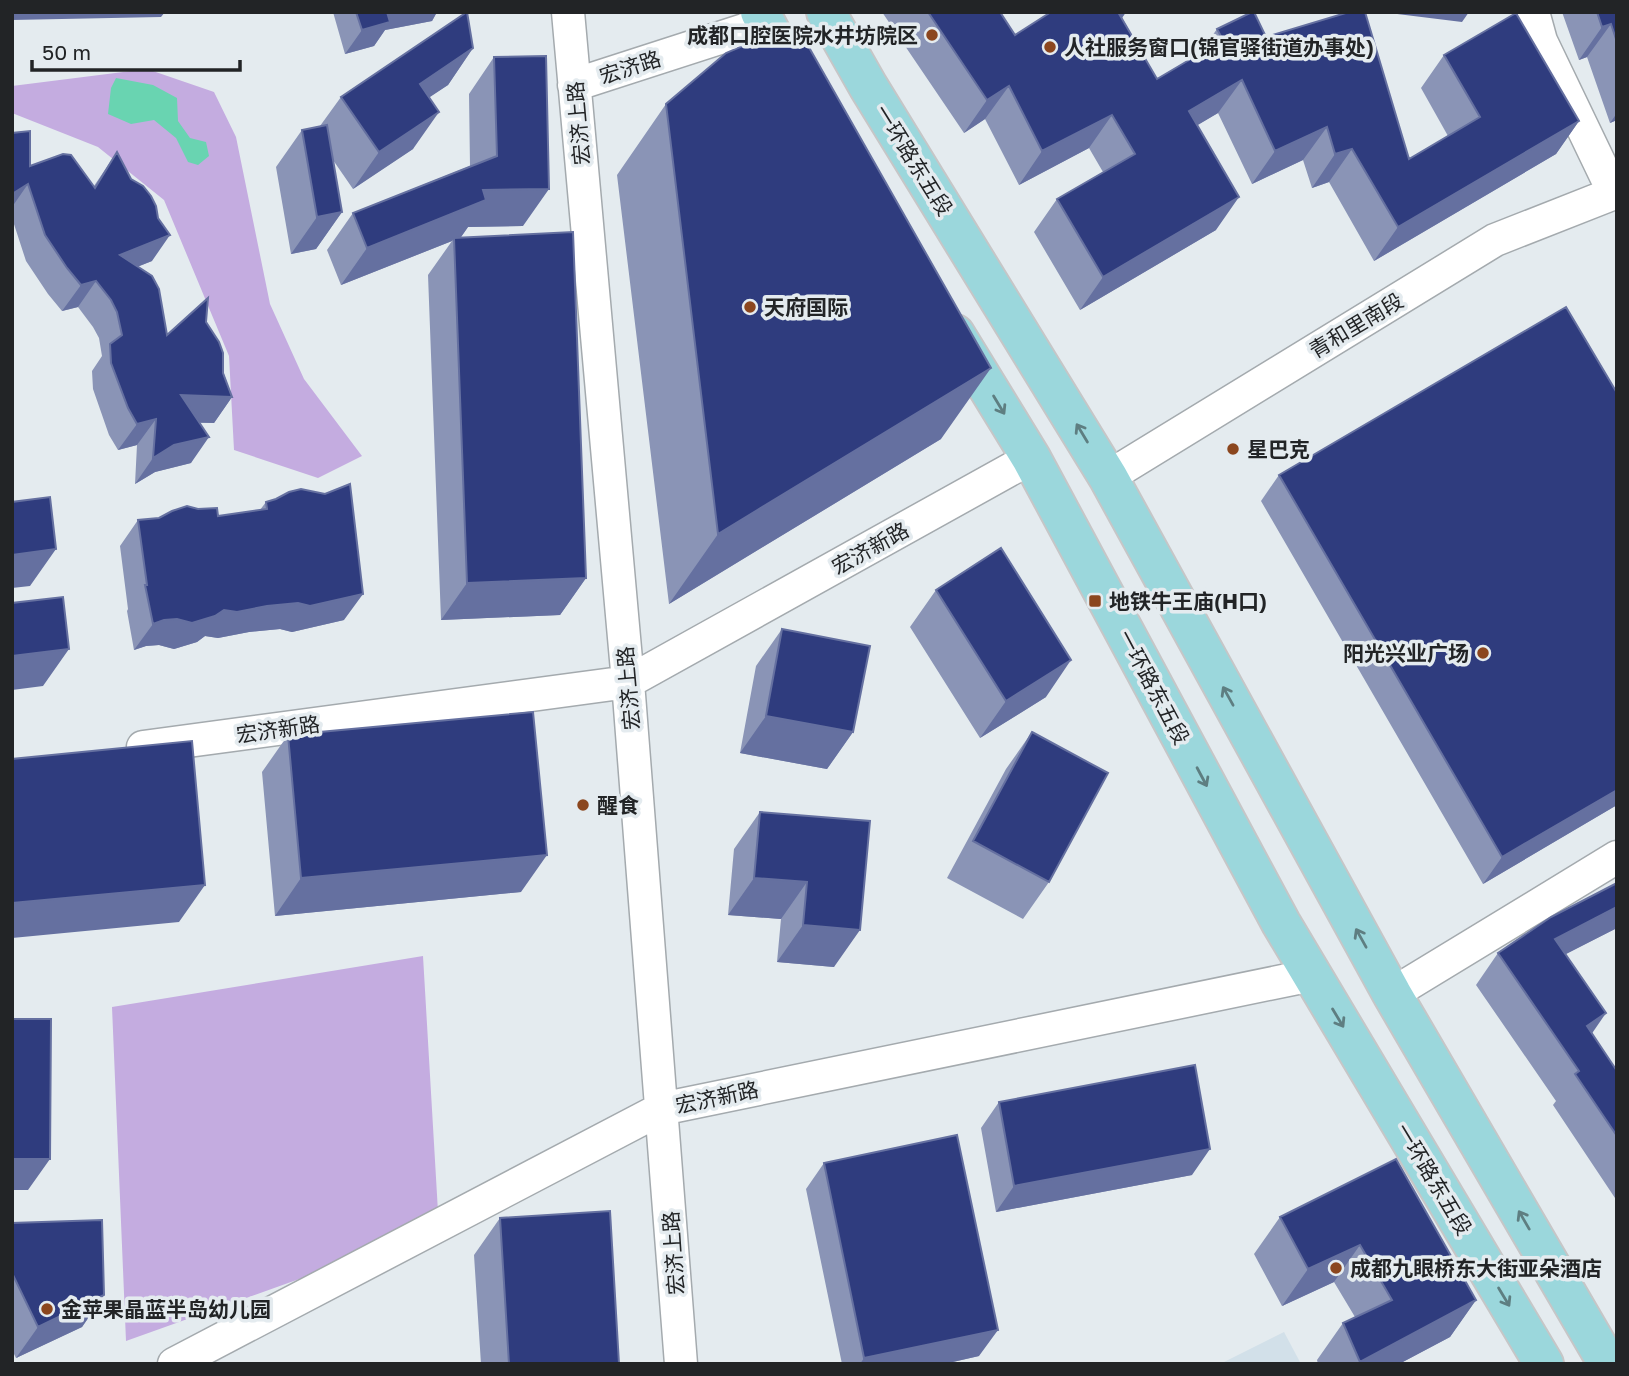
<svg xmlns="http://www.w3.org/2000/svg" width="1629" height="1376" viewBox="0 0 1629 1376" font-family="'Golos Text','Noto Sans SC',sans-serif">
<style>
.built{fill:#d2e0e9}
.green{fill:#c4ace0}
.water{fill:#69d4b1}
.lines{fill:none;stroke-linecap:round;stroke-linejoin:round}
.minor-casing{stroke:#a4aaae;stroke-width:35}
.primary-casing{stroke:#c6c6c7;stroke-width:42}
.minor{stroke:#fff;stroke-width:32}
.primary{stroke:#9bd7dc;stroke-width:38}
.wall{fill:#8a94b6}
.shaded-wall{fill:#6570a0}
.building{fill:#2f3c7e;stroke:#6570a0;stroke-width:2}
.oneway{stroke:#5e7e81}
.poi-dot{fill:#8b461e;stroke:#e4ebef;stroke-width:2.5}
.labels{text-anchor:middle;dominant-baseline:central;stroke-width:7;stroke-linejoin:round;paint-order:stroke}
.poi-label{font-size:21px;font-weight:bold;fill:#222426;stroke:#e4ebef;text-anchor:start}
.street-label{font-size:21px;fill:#222426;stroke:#e4ebef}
</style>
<rect width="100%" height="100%" fill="#e4ebef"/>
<path class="built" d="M 1284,1332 L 1301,1364 L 1220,1364 Z"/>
<path class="green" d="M 147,69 L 214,92 L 236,137 L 270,304 L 304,379 L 362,456 L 318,478 L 234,450 L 229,356 L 164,200 L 98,147 L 12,113 L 12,86 Z
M 423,956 L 439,1229 L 126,1341 L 112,1007 Z"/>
<path class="water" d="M 116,78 L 153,85 L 177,98 L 178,121 L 190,138 L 206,142 L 209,156 L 198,165 L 188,162 L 176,138 L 154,120 L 131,124 L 108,114 L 111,88 Z"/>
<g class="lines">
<g class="minor-casing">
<path id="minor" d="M 568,12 L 628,682 L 681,1364
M 1533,12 L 1541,41 L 1614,193
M 574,85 L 766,23
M 1108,477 L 1495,240 L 1617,192
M 143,747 L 628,682 L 1031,458
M 1392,994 L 1617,857
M 174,1364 L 661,1109 L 1312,975"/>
</g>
<g class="primary-casing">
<path id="primary" d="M 760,12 L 789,67 L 798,81
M 826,12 L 868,86 L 1108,477 L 1392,994 L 1608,1364
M 955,334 L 1031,458 L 1281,923 L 1544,1364"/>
</g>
<use href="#minor" class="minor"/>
<use href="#primary" class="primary"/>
</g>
<path class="wall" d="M 333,12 L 437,12 L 432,21 L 385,30 L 374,46 L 345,54 Z
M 882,12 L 1000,12 L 1015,35 L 1051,12 L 1126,12 L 1122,18 L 1157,79 L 1200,53 L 1217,29 L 1409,159 L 1448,136 L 1421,88 L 1444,55 L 1579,121 L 1556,154 L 1374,261 L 1329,182 L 1312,188 L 1303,160 L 1252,184 L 1218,113 L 1197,125 L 1216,230 L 1080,310 L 1034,232 L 1057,199 L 1103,172 L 1089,148 L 1019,185 L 985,119 L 964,133 Z
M 1562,12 L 1617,12 L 1617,120 L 1610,123 L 1587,57 L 1579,60 Z
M 473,48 L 448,85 L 429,97 L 413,149 L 353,189 L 333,160 L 342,212 L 316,249 L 291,254 L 276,167 L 302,130 L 320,126 L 341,97 Z
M 494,57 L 523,226 L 468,227 L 461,237 L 586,578 L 560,615 L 441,620 L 428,275 L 452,241 L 341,285 L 327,250 L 353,213 L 470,166 L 469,94 Z
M 666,104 L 941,439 L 669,604 L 617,175 Z
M 12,133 L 30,166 L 94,186 L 117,152 L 152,261 L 137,267 L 167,335 L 206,322 L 232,397 L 214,423 L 199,423 L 191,463 L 155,472 L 135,484 L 137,445 L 118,450 L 109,435 L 93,389 L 92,371 L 102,356 L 99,338 L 93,327 L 78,307 L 62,311 L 48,294 L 26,261 L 12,218 Z
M 1617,393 L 1617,805 L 1483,884 L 1261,501 L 1279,475 Z
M 266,502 L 344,620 L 292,632 L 280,629 L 249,632 L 218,638 L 205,636 L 197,642 L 174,649 L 159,645 L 146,646 L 134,650 L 127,611 L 128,609 L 120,546 L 138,520 L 218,516 L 260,510 Z
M 936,590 L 1046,697 L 980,738 L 910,627 Z
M 782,629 L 853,732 L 827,769 L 740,753 L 756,666 Z
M 1032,732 L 1049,882 L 1023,919 L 947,878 L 1006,769 Z
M 288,735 L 521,892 L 275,916 L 262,772 Z
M 760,812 L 870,821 L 834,967 L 777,962 L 781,919 L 728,915 L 734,849 Z
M 1617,883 L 1617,928 L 1565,954 L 1592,1033 L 1617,1071 L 1617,1201 L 1553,1105 L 1556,1101 L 1476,985 L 1498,953 Z
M 999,1102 L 1192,1175 L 996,1212 L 981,1128 Z
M 1396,1159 L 1476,1300 L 1450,1337 L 1399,1364 L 1318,1364 L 1317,1360 L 1343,1323 L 1355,1317 L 1334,1282 L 1282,1306 L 1254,1254 L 1280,1217 Z
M 824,1163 L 979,1356 L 944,1364 L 842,1364 L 806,1189 Z
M 500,1218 L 619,1364 L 481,1364 L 474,1255 Z
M 12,1223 L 104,1295 L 82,1327 L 16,1358 L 12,1350 Z"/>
<path class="shaded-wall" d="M 12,12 L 165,12 L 161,17 L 12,20 Z
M 384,12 L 437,12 L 432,21 L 385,30 L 374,46 L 345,54 L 362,30 Z
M 1116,12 L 1126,12 L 1112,32 Z
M 1381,12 L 1469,12 L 1462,22 Z
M 1611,24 L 1587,57 L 1579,60 L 1602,27 Z
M 473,48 L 448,85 L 394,121 L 420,84 Z
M 1242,80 L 1218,113 L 1166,144 L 1189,111 Z
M 1009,86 L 985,119 L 964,133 L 987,100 Z
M 439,112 L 413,149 L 353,189 L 379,152 Z
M 1617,113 L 1617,120 L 1610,123 Z
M 1112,115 L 1089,148 L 1019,185 L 1042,151 Z
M 1579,121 L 1556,154 L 1374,261 L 1398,227 Z
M 1327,127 L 1303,160 L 1252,184 L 1275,151 Z
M 1352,149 L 1329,182 L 1312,188 L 1335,154 Z
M 28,184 L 12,207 L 12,194 Z
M 549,189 L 523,226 L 468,227 L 461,237 L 454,238 L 452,241 L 341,285 L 367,248 L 483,190 Z
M 1239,197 L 1216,230 L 1080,310 L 1103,277 Z
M 342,212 L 316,249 L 291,254 L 317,217 Z
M 170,235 L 152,261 L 101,281 L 120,255 Z
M 96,281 L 78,307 L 62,311 L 81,285 Z
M 991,368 L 941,439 L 669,604 L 718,534 Z
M 181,395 L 232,397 L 214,423 L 163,421 Z
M 156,419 L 137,445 L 118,450 L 137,424 Z
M 209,437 L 191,463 L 155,472 L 135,484 L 153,458 L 174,445 Z
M 56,549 L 30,586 L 12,588 L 12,555 Z
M 586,578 L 560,615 L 441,620 L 467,583 Z
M 363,594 L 344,620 L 292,632 L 280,629 L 249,632 L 218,638 L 205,636 L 197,642 L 174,649 L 159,645 L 146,646 L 134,650 L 153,624 L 164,620 L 224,610 Z
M 69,649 L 43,686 L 12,690 L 12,656 Z
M 1071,660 L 1046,697 L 980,738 L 1006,701 Z
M 766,716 L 853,732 L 827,769 L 740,753 Z
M 1617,790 L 1617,805 L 1483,884 L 1502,857 Z
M 547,855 L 521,892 L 275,916 L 301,878 Z
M 754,878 L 807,882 L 781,919 L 728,915 Z
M 205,885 L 179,922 L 12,938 L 12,903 Z
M 1617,907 L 1617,928 L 1533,971 L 1555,939 Z
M 803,925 L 860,930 L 834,967 L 777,962 Z
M 1606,1013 L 1584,1045 L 1587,1026 Z
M 1210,1149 L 1192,1175 L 996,1212 L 1014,1186 Z
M 12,1159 L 50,1159 L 28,1190 L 12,1190 Z
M 1360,1245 L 1334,1282 L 1282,1306 L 1308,1269 Z
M 104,1295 L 82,1327 L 16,1358 L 38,1327 Z
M 1476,1300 L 1450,1337 L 1399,1364 L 1358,1364 L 1360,1362 Z
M 998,1330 L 979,1356 L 944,1364 L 860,1364 L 864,1358 Z"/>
<path class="building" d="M 356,12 L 387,12 L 390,22 L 362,30 Z
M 467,12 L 473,48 L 420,84 L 439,112 L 379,152 L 341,97 Z
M 928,12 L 1000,12 L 1015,35 L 1051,12 L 1118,12 L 1157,79 L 1223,40 L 1217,29 L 1252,12 L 1254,12 L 1266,37 L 1349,12 L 1365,12 L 1409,159 L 1480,117 L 1444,55 L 1516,13 L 1579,121 L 1398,227 L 1352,149 L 1335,154 L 1327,127 L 1275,151 L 1242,80 L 1189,111 L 1239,197 L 1103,277 L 1057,199 L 1135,154 L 1112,115 L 1042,151 L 1009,86 L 987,100 Z
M 1597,12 L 1617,12 L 1617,42 L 1611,24 L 1602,27 Z
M 798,28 L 991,368 L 718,534 L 666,104 L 726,53 L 764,37 Z
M 546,56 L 549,189 L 483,190 L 486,200 L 367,248 L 353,213 L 497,156 L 494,57 Z
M 327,125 L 342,212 L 317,217 L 302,130 Z
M 30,131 L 30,166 L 63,154 L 71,155 L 95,188 L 117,152 L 131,179 L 143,186 L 151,196 L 156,206 L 158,218 L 170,235 L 120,255 L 152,276 L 159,289 L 167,335 L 208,298 L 206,322 L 219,342 L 223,353 L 223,373 L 232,397 L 181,395 L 209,437 L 174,445 L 153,458 L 156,419 L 137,424 L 128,408 L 111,363 L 110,344 L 122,335 L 117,312 L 111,300 L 96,281 L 81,285 L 67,268 L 45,235 L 28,184 L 12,194 L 12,133 Z
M 573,232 L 586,578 L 467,583 L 454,238 Z
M 1566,307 L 1617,393 L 1617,790 L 1502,857 L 1279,475 Z
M 350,484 L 363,594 L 310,606 L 298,603 L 267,606 L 237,612 L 224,610 L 215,616 L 192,623 L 177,619 L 164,620 L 153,624 L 145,585 L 147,585 L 138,520 L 159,518 L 172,511 L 187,506 L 198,509 L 217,508 L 218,516 L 267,509 L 266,502 L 276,499 L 289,492 L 301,489 L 325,494 Z
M 50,497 L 56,549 L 12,555 L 12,502 Z
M 1001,548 L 1071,660 L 1006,701 L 936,590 Z
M 63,597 L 69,649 L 12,656 L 12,603 Z
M 782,629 L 870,646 L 853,732 L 766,716 Z
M 533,712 L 547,855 L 301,878 L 288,735 Z
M 1032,732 L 1108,773 L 1049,882 L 973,841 Z
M 192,741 L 205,885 L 12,903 L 12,759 Z
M 760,812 L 870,821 L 860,930 L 803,925 L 807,882 L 754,878 Z
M 1617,883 L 1617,907 L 1555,939 L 1606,1013 L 1587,1026 L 1617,1071 L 1617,1136 L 1575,1074 L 1579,1071 L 1498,953 L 1551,917 Z
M 12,1019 L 51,1019 L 50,1159 L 12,1159 Z
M 1195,1065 L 1210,1149 L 1014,1186 L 999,1102 Z
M 957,1135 L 998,1330 L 864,1358 L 824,1163 Z
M 1396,1159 L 1476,1300 L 1360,1362 L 1343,1323 L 1392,1300 L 1360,1245 L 1308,1269 L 1280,1217 Z
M 610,1211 L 619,1364 L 509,1364 L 500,1218 Z
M 102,1220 L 104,1295 L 38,1327 L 12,1273 L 12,1223 Z"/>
<defs><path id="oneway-shaft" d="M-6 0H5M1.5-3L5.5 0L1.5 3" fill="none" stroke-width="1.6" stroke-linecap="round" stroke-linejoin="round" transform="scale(1.75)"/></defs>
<g class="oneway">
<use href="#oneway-shaft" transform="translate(999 405) rotate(59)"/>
<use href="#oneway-shaft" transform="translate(1082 433) rotate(-121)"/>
<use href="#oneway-shaft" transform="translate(1228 696) rotate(-119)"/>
<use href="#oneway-shaft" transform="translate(1202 777) rotate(62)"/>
<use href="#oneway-shaft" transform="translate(1361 938) rotate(-119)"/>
<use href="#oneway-shaft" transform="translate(1338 1018) rotate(59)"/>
<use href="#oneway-shaft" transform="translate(1524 1220) rotate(-120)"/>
<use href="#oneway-shaft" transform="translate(1504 1297) rotate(59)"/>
</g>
<g class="poi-dot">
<circle cx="932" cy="35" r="7"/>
<circle cx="1050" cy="47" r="7"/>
<circle cx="750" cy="307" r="7"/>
<circle cx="1233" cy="449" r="7"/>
<rect x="1088" y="594" width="14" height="14" rx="3.5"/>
<circle cx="1483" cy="653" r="7"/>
<circle cx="583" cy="805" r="7"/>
<circle cx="1336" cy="1268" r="7"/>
<circle cx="47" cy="1309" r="7"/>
</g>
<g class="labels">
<g class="poi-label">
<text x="918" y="35" text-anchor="end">成都口腔医院水井坊院区</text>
<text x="1064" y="47">人社服务窗口(锦官驿街道办事处)</text>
<text x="764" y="307">天府国际</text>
<text x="1247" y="449">星巴克</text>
<text x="1109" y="601">地铁牛王庙(H口)</text>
<text x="1469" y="653" text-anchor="end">阳光兴业广场</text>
<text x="597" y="805">醒食</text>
<text x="1350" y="1268">成都九眼桥东大街亚朵酒店</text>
<text x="61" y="1309">金苹果晶蓝半岛幼儿园</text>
</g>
<g class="street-label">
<text transform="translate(630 67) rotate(-18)">宏济路</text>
<text transform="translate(578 123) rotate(-95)">宏济上路</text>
<text transform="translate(914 160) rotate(58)">一环路东五段</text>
<text transform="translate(1356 325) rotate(-31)">青和里南段</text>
<text transform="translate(870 548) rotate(-29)">宏济新路</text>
<text transform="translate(1154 687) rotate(62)">一环路东五段</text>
<text transform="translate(628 688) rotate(-95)">宏济上路</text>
<text transform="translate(278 729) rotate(-8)">宏济新路</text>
<text transform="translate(717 1097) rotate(-12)">宏济新路</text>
<text transform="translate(1434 1179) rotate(59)">一环路东五段</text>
<text transform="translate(673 1253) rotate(-94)">宏济上路</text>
</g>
</g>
<rect width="1629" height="1376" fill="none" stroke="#222426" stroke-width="28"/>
<path d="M32 60v10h208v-10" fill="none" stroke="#222426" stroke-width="3.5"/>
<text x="42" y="60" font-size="21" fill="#222426" stroke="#e4ebef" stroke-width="5" paint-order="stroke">50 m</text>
</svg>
